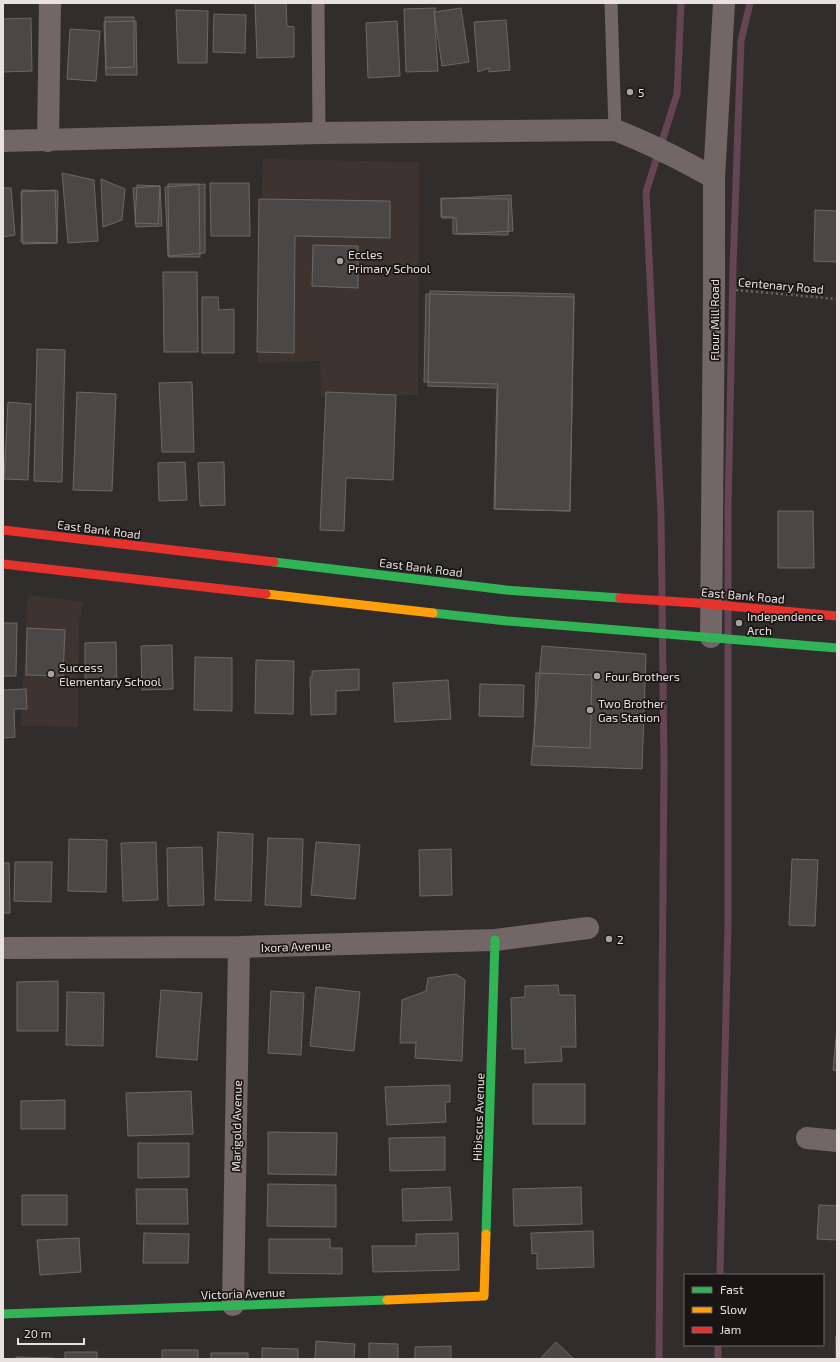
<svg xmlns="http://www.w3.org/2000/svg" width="840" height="1362" viewBox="0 0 840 1362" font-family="'Exo 2',sans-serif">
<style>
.built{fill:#3e342f}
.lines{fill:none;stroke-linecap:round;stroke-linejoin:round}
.stream{stroke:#654453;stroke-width:7}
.building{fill:#4a4746;stroke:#6c6867}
.path{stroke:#6d6565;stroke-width:2.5;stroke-dasharray:2 3;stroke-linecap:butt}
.lane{stroke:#726667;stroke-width:13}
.street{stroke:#726667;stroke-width:22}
.fast{stroke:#30b455;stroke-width:9}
.slow{stroke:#ff9f0a;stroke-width:9}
.jam{stroke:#e5322d;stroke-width:9}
.poi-dot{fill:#a7a3a1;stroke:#191514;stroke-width:1.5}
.labels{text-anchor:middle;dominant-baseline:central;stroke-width:3.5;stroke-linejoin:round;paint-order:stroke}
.poi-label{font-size:12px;fill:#e7e2e0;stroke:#191514;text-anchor:start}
.street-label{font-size:12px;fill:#e7e2e0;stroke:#191514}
</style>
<rect width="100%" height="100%" fill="#312d2c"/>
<path class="built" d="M 263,159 L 419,162 L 418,395 L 321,397 L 320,361 L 258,363 Z
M 28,595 L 83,602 L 79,623 L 78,727 L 21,726 Z"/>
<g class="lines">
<path class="stream" d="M 720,1275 L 728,921 L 728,510 L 733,268 L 741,41 L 750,3
M 659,1359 L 664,764 L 661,515 L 646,192 L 677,94 L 681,3
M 718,1359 L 718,1345"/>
</g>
<path class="building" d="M 255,3 L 286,3 L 287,26 L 294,27 L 294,57 L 257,58 Z
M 436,8 L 434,12 L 438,71 L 406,72 L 404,9 Z
M 461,8 L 469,62 L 442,66 L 434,12 Z
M 176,10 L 208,11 L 207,63 L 178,63 Z
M 214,14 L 246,15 L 245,53 L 213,52 Z
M 105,17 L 134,17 L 134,67 L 106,68 Z
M 31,18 L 32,71 L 3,72 L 3,19 Z
M 506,20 L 510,70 L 489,72 L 489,68 L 478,72 L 474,22 Z
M 136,21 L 137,75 L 106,75 L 104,22 Z
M 397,21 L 400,76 L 368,78 L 366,23 Z
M 70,29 L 100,31 L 96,81 L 67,79 Z
M 62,173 L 94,180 L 98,241 L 68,243 Z
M 101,179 L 125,189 L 122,220 L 103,227 Z
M 210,183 L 249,183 L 250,236 L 211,236 Z
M 168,184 L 199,184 L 200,257 L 169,257 Z
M 205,184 L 205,253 L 168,256 L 165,187 Z
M 137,185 L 160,186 L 158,224 L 135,223 Z
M 160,186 L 162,226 L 136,227 L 133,188 Z
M 3,188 L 11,188 L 15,235 L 3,237 Z
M 22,190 L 58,191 L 57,243 L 21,242 Z
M 55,190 L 57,243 L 23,244 L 21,192 Z
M 511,195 L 513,231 L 457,234 L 456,218 L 442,218 L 441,199 Z
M 441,198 L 509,199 L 508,235 L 453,234 L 453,217 L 441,217 Z
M 259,199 L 390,201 L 390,238 L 295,236 L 294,353 L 257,352 Z
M 815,210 L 837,211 L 837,262 L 814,261 Z
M 313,245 L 358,246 L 358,288 L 312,286 Z
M 163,272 L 197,272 L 198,352 L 164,352 Z
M 430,291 L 574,294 L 570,511 L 494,509 L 497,388 L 428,386 Z
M 426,294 L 574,297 L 570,511 L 495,509 L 498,384 L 424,382 Z
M 202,297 L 218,297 L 219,310 L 234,309 L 234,353 L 202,353 Z
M 37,349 L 65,350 L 62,482 L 34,481 Z
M 192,382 L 194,452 L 162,452 L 159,383 Z
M 77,392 L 116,394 L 112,491 L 73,490 Z
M 326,392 L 396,395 L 393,480 L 346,478 L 344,531 L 320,530 Z
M 8,402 L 31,404 L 28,480 L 4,479 Z
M 185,462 L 187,500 L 159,501 L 158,463 Z
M 224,462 L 225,505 L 200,506 L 198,463 Z
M 778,511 L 813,511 L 814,568 L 778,568 Z
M 3,623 L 17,623 L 16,676 L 3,676 Z
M 27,628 L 65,630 L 63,676 L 26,675 Z
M 116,642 L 117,686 L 85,687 L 85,643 Z
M 172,645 L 173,689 L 142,690 L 141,646 Z
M 542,646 L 646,654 L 642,769 L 531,765 Z
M 195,657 L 232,658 L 232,711 L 194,710 Z
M 256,660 L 294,661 L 293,714 L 255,713 Z
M 359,669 L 359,690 L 336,691 L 336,714 L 311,715 L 310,677 L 312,677 L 312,671 Z
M 536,673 L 592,675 L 590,748 L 534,746 Z
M 448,680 L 451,719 L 395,722 L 393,683 Z
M 480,684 L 524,685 L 523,717 L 479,716 Z
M 26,689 L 27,709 L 14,709 L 15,737 L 3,738 L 3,690 Z
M 218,832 L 253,834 L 251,901 L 215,900 Z
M 268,838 L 303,839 L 301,907 L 265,905 Z
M 69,839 L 107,840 L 106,892 L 68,891 Z
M 156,842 L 158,900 L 123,901 L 121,843 Z
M 316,842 L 360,845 L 355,899 L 311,895 Z
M 202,847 L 204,905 L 168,906 L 167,848 Z
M 451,849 L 452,895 L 420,896 L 419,850 Z
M 792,859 L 818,860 L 815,926 L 789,925 Z
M 15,862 L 52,862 L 51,902 L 14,901 Z
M 3,863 L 9,863 L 10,913 L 3,913 Z
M 456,974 L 465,980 L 462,1061 L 415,1058 L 416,1043 L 400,1043 L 402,1000 L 426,991 L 428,978 Z
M 58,981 L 58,1031 L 17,1031 L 17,982 Z
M 558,985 L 559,995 L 575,995 L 576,1047 L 561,1047 L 562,1061 L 525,1063 L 525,1049 L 512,1049 L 511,998 L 525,997 L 525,986 Z
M 316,987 L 360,992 L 354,1051 L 310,1046 Z
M 161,990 L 202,993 L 197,1060 L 156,1057 Z
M 271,991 L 304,993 L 301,1055 L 268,1053 Z
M 67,992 L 104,993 L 103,1046 L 66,1045 Z
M 837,1028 L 837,1071 L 833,1070 Z
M 533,1084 L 585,1084 L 585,1124 L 533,1124 Z
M 450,1085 L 450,1102 L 445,1102 L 446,1122 L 387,1125 L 385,1087 Z
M 191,1091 L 193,1134 L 128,1136 L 126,1093 Z
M 65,1100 L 65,1129 L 21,1129 L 21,1101 Z
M 268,1132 L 337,1133 L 336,1175 L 268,1174 Z
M 445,1137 L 445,1170 L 390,1171 L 389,1138 Z
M 138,1143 L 189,1143 L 189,1177 L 138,1178 Z
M 268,1184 L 336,1185 L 336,1227 L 267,1226 Z
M 450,1187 L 452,1220 L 403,1221 L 402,1189 Z
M 581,1187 L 582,1224 L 514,1226 L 513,1189 Z
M 136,1189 L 187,1189 L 188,1224 L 137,1224 Z
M 22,1195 L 67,1195 L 67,1225 L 22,1225 Z
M 819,1205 L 837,1206 L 837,1240 L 817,1239 Z
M 593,1231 L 594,1267 L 537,1269 L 537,1253 L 532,1254 L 531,1233 Z
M 144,1233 L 189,1234 L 188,1263 L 143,1263 Z
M 458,1233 L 459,1270 L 373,1272 L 372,1246 L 416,1246 L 416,1234 Z
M 79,1238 L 81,1272 L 40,1275 L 37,1240 Z
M 269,1239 L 330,1239 L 330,1248 L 342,1248 L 342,1274 L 269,1273 Z
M 836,1336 L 837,1359 L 836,1359 Z
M 316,1341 L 355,1344 L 354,1359 L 315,1359 Z
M 556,1342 L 574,1359 L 540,1359 Z
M 369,1343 L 398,1344 L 398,1359 L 369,1359 Z
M 451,1346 L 451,1359 L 415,1359 L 415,1347 Z
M 262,1348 L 298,1349 L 298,1359 L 262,1359 Z
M 162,1350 L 198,1350 L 198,1359 L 162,1359 Z
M 65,1352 L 97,1352 L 97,1359 L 65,1359 Z
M 211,1353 L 248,1353 L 248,1359 L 211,1359 Z
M 16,1357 L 53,1358 L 53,1359 L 16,1359 Z"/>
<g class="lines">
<path class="path" d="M 736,290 L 837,299"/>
<path class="lane" d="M 318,3 L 319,133
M 611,3 L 615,130"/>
<path class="street" d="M 3,141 L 319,133 L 615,130 C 649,143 682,160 714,178
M 48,141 L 50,3
M 711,637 L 714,288 L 714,178 L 724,3
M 3,948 L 239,947 L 495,940 L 588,928
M 807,1138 L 837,1141
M 233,1305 L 239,947"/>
<path class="fast" d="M 274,562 L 506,590 L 620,598
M 433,613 L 507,621 L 837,648
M 486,1234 L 495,940
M 3,1314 L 387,1300"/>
<path class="slow" d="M 266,594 L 433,613
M 387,1300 L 484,1296 L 486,1234"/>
<path class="jam" d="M 3,530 L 274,562
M 3,564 L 266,594
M 620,598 L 697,603 L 837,616"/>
</g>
<g class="poi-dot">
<circle cx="630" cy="92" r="4"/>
<circle cx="340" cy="261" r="4"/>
<circle cx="739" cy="623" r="4"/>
<circle cx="51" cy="674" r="4"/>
<circle cx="597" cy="676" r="4"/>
<circle cx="590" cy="710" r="4"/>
<circle cx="609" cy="939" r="4"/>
</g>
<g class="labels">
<g class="poi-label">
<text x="638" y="92">5</text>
<text x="348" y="254">Eccles<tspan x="348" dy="14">Primary School</tspan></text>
<text x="747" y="616">Independence<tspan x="747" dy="14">Arch</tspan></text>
<text x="59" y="667">Success<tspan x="59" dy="14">Elementary School</tspan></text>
<text x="605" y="676">Four Brothers</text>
<text x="598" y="703">Two Brother<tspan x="598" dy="14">Gas Station</tspan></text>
<text x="617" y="939">2</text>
</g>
<g class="street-label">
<text transform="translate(781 285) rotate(5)">Centenary Road</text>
<text transform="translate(714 320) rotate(-90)">Flour Mill Road</text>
<text transform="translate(99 529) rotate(7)">East Bank Road</text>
<text transform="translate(421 567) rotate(7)">East Bank Road</text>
<text transform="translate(743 595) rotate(5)">East Bank Road</text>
<text transform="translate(296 946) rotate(-2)">Ixora Avenue</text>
<text transform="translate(478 1117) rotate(-88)">Hibiscus Avenue</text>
<text transform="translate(236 1126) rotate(-89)">Marigold Avenue</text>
<text transform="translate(243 1293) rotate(-2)">Victoria Avenue</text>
</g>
</g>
<rect width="840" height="1362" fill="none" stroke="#e7e2e0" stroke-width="8"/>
<rect x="684" y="1274" width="140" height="72" fill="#191514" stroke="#6b6766"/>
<rect x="692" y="1287" width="20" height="6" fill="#30b455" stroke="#6b6766"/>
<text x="720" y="1294" font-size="12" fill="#e7e2e0">Fast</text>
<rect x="692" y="1307" width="20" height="6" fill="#ff9f0a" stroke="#6b6766"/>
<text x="720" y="1314" font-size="12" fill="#e7e2e0">Slow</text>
<rect x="692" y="1327" width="20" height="6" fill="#e5322d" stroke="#6b6766"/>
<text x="720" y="1334" font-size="12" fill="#e7e2e0">Jam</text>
<path d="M18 1338v6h66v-6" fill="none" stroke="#e7e2e0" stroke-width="2"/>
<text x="24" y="1338" font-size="12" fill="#e7e2e0" stroke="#191514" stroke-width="3" paint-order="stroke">20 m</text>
</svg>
